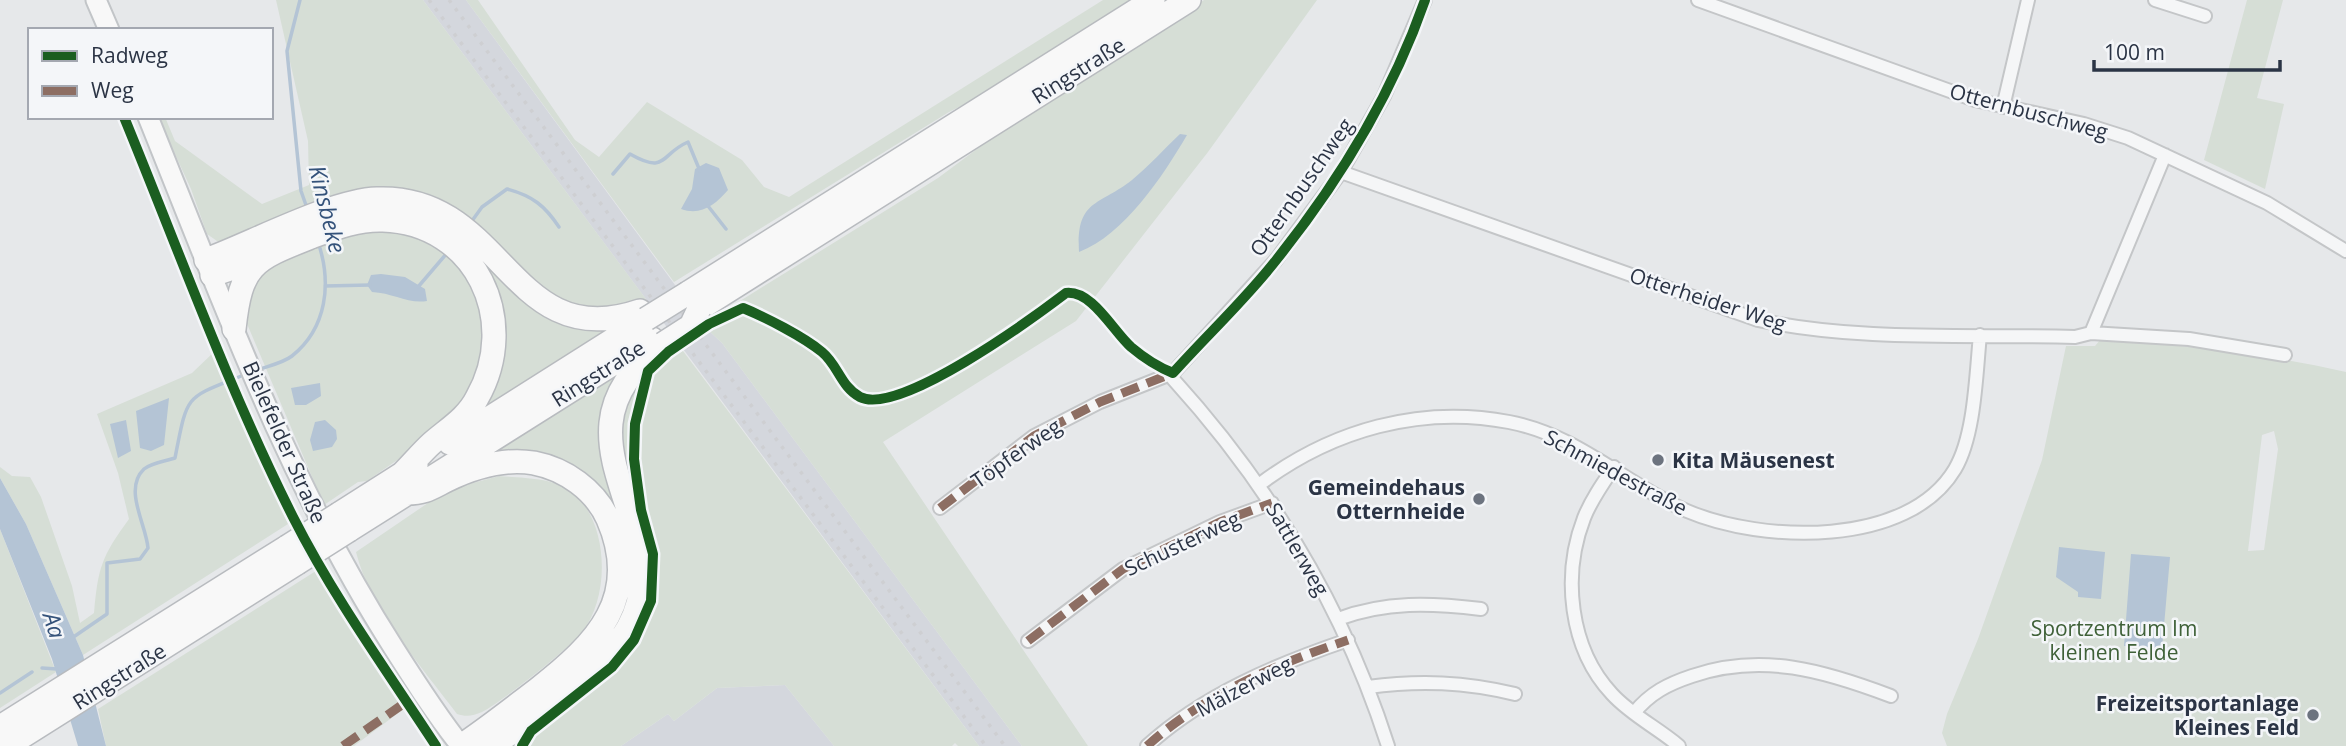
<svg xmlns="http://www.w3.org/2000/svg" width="2346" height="746" viewBox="0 0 2346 746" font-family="'Open Sans',sans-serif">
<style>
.built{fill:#d4d7dd}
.green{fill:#d6ded6;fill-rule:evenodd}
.water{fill:#b4c4d5}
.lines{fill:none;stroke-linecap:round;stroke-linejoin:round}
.stream{stroke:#b4c4d5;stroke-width:3.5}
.street-casing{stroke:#c4c6c8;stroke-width:16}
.primary-casing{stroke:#c2c5c8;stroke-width:23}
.highway-casing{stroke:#b8bbbf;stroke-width:26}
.street{stroke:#f5f6f7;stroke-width:12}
.primary{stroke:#f8f8f8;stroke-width:19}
.highway{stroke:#f8f8f8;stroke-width:23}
.rail{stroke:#cecfd2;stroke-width:3.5;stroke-dasharray:3.5 7;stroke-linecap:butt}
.highway-bridge-casing{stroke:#b8bbbf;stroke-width:26;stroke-linecap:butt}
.highway-bridge{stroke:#f8f8f8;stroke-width:23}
.quiet{stroke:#8d6e63;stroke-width:9;stroke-dasharray:18 9;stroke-linecap:butt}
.cycleway-casing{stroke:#f4f6f9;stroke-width:15}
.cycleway{stroke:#1b5e20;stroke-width:10}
.poi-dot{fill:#6c737f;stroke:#f4f6f9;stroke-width:2.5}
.labels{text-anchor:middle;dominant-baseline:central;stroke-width:5;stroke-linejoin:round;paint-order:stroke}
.street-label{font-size:21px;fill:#2b3445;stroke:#f4f6f9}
.poi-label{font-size:21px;font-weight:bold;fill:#2b3445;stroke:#f4f6f9;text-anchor:end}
.park-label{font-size:21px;fill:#3f6138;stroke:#f4f6f9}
.water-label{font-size:23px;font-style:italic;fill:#34527a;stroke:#f4f6f9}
</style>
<rect width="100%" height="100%" fill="#e6e8ea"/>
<path class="built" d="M 423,0 L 466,0 L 708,330 L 722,343 L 1022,746 L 979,746 Z
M 785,685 L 834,746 L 621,746 L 668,714 L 674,721 L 717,688 Z"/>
<path class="green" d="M 276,0 L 423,0 L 646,299 L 607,312 L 545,296 L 463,215 L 229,242 L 217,241 L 207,234 L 191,189 L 158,117 L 165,117 L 175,141 L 262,204 L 309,185 L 308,141 Z
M 466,0 L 478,0 L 575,140 L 599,157 L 647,102 L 742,160 L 764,187 L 789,197 L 1103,0 L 1136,0 L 1006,83 L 949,112 L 674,282 Z
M 1204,0 L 1317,0 L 1208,152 L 1076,321 L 883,442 L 1088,746 L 1022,746 L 722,343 L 708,330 L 730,316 L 732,306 L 938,178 L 1035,106 Z
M 2247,0 L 2283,0 L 2257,98 L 2284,104 L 2265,189 L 2204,160 Z
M 381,230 C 398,233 418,235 433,244 C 484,276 498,344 469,395 C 448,430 399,458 367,481 L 358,482 L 324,505 L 245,319 C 246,299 248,284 262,268 C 274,255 361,232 381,230 Z
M 473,243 L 513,287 L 627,323 L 467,424 L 496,378 L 479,261 Z
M 2100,340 C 2184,345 2264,353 2346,372 L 2346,746 L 1947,746 L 1942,733 L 1947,714 L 1978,639 L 2042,460 L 2066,346 L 2095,346 ZM 2274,431 L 2278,449 L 2264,550 L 2248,551 L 2262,435 Z
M 680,347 L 979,746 L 958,746 L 955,743 L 952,746 L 834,746 L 785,685 L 717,688 L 674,721 L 668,714 L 621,746 L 525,746 L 527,739 C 570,706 625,672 648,621 C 667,579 650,544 643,502 C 637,468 634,407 649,376 C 655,363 669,354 680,347 Z
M 214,352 L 288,524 L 83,655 L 26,524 L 0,478 L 0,467 L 12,476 L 30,477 L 41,497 L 72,586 L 80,623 L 94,613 C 98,567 102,556 129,519 L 118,473 L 97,414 L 192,373 Z
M 638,356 L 611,402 L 635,587 L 619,630 L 576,667 L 625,584 L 575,473 L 463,466 Z
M 646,368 L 631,425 L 630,452 L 637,511 L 651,560 L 649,594 L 644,612 L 628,644 L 615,660 L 533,726 L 515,746 C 524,727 539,717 555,704 C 597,672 640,642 647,585 C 656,511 573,434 646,368 Z
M 499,476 C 522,478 556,477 575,494 C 609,526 610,597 582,632 C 570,648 500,703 482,712 C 473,716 466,717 457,714 C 422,667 370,609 356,552 L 447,490 Z
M 0,529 L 56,672 L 0,708 Z
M 319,569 L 357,636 L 405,708 L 354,746 L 106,746 L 98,709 Z"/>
<path class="water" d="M 1180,134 L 1187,135 C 1163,176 1124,235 1079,252 C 1076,199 1099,206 1132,180 C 1149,166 1164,149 1180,134 Z
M 706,163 L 719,168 L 728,190 C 715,205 701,216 681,209 L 692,189 L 695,169 Z
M 381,274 L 405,277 L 425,289 L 427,301 C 408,304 393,293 372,292 L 367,285 L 371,275 Z
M 320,383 L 321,396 L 306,405 L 295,405 L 291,388 Z
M 169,398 L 164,445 L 151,451 L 140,448 L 136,411 Z
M 126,420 L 131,451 L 118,458 L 110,424 Z
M 325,420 L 336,430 L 337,439 L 332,447 L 313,451 L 310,440 L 315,422 Z
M 0,478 L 26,524 L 83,655 L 106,746 L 78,746 L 52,659 L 0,529 Z
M 2059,547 L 2105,552 L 2101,599 L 2078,597 L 2078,592 L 2056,577 Z
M 2131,554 L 2170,557 L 2162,649 L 2124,646 Z"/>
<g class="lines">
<path class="stream" d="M 300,0 L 287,51 L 301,191 L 307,208
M 613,174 L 630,154 C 667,175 660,154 688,142 L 700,171
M 708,206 L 726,229
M 469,225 L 482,207 L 507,189 C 533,196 545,206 559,227
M 325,286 L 370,285
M 418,287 L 447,253
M 257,370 C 268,366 283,363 292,356 C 327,328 332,283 318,242
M 72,638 L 107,614 L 107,563 L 140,559 L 148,548 C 146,524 123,489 144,469 C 151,463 166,461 175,458 C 188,392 184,399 246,374
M 42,668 L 57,669
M 0,693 L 32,672"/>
<g class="street-casing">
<path id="street" d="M 1698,0 L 1975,100 L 2084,124 L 2128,138 L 2267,203 L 2346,251
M 2155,0 L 2205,16
M 2003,107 L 2028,0
M 1341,172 L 1758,320 C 1861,342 1970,334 2075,337 L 2091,333 L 2189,339 L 2285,355
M 2091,333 L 2165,155
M 1173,373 L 1173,379 C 1270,486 1344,608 1388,746
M 1614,467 C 1603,483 1591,500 1584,518 C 1562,575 1569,648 1612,694 C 1631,715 1658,728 1679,746
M 1260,484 C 1332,430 1420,405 1509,422 C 1578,435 1625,484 1687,511 C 1762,543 1908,548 1955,469 C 1975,435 1976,374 1980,335
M 940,508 L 1034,436 L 1100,402 L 1173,373 L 1276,260 L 1341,172 L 1384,96 L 1425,0
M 1338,619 C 1386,601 1431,603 1481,609
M 1028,641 L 1123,569 L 1220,522 L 1272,503
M 1368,687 C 1420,680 1465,682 1515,694
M 1634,713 C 1650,693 1668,684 1692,676 C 1762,652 1825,671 1891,696
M 1147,746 C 1203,695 1277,664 1348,640"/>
</g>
<g class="primary-casing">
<path id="primary" d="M 96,0 L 109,30
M 148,117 C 221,298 289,485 395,650 C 416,683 437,716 461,746"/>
</g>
<g class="highway-casing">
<path id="highway" d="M 206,260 C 250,244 333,200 377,199 C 505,194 509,356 640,311
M 212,275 L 262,258
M 688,293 L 1153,0
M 699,309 L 1189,0
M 234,329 C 241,264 253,260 311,237 C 335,228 358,219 383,220 C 476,223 521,321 477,398 C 467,418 448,429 432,443 C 422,452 413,463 403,473
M 450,443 L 646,319
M 407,493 C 425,493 431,488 447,480 C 474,467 504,458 534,463 C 565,469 595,490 608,519 C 642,597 597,643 538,689 C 513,708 488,728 461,746
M 339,514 L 416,465
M 349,530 L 652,339
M 0,727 L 287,547
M 7,746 L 297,563
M 492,746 C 532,718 604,669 628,628 C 685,526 537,438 663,344"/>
</g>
<use href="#street" class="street"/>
<use href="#primary" class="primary"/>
<use href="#highway" class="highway"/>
<path class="rail" d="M 429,0 L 986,746
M 449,0 L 1005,746"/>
<g class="highway-bridge-casing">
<path id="highway-bridge" d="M 646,319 L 688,293
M 663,344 L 691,326 L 699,309
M 287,547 L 339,514
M 297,563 L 349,530"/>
</g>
<use href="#highway-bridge" class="highway-bridge"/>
<path class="quiet" d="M 940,508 L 1034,436 L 1100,402 L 1173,373
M 1028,641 L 1123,569 L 1220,522 L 1272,503
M 343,746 L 406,702
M 1147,746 C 1203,695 1277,664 1348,640"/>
<g class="cycleway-casing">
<path id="cycleway" d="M 124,117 C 179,251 228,388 293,517 C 334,598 387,671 436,746
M 522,746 L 531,731 L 612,667 L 634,640 L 651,601 L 653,554 L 641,510 L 634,459 L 635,424 L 648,371 L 668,352 L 709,324 L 743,308 C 765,317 804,337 822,352 C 838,365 841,387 860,397 C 898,417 1033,318 1066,293 C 1092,290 1113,331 1131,347 C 1144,358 1158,367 1173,373 C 1207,335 1246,299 1277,259 C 1340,180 1392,95 1425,0"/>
</g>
<use href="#cycleway" class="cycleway"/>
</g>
<g class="poi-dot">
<circle cx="1658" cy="460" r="7"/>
<circle cx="1479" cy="499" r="7"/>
<circle cx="2313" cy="715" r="7"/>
</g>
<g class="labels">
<g class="street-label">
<text transform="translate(1078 70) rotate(-32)">Ringstraße</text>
<text transform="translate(2029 111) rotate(15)">Otternbuschweg</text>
<text transform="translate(1301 187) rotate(-55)">Otternbuschweg</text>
<text transform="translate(1708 299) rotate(18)">Otterheider Weg</text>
<text transform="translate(598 373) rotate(-32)">Ringstraße</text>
<text transform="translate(285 442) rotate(66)">Bielefelder Straße</text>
<text transform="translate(1016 453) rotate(-35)">Töpferweg</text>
<text transform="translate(1616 472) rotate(28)">Schmiedestraße</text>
<text transform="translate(1182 543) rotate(-25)">Schusterweg</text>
<text transform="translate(1298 549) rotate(60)">Sattlerweg</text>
<text transform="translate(119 676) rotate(-32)">Ringstraße</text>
<text transform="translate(1244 686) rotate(-28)">Mälzerweg</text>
</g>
<g class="poi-label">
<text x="1672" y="460" text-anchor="start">Kita Mäusenest</text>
<text x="1465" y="487">Gemeindehaus<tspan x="1465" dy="24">Otternheide</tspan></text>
<text x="2299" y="703">Freizeitsportanlage<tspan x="2299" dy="24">Kleines Feld</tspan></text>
</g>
<g class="park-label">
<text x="2114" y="628">Sportzentrum Im<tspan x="2114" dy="24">kleinen Felde</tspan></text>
</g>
<g class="water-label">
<text transform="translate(328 209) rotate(76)">Kinsbeke</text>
<text transform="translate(55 625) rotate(73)">Aa</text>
</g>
</g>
<rect x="28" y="28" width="245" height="91" fill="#f4f6f9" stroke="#a4a8b1" stroke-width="2"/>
<rect x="42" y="51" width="35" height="10" fill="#1b5e20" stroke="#a4a8b1" stroke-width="2"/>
<text x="91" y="63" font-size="21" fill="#2b3445">Radweg</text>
<rect x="42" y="86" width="35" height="10" fill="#8d6e63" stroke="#a4a8b1" stroke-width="2"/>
<text x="91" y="98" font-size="21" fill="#2b3445">Weg</text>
<path d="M2094 60v10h186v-10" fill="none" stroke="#2b3445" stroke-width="3.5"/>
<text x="2104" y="60" font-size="21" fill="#2b3445" stroke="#f4f6f9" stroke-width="5" paint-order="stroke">100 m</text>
</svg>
